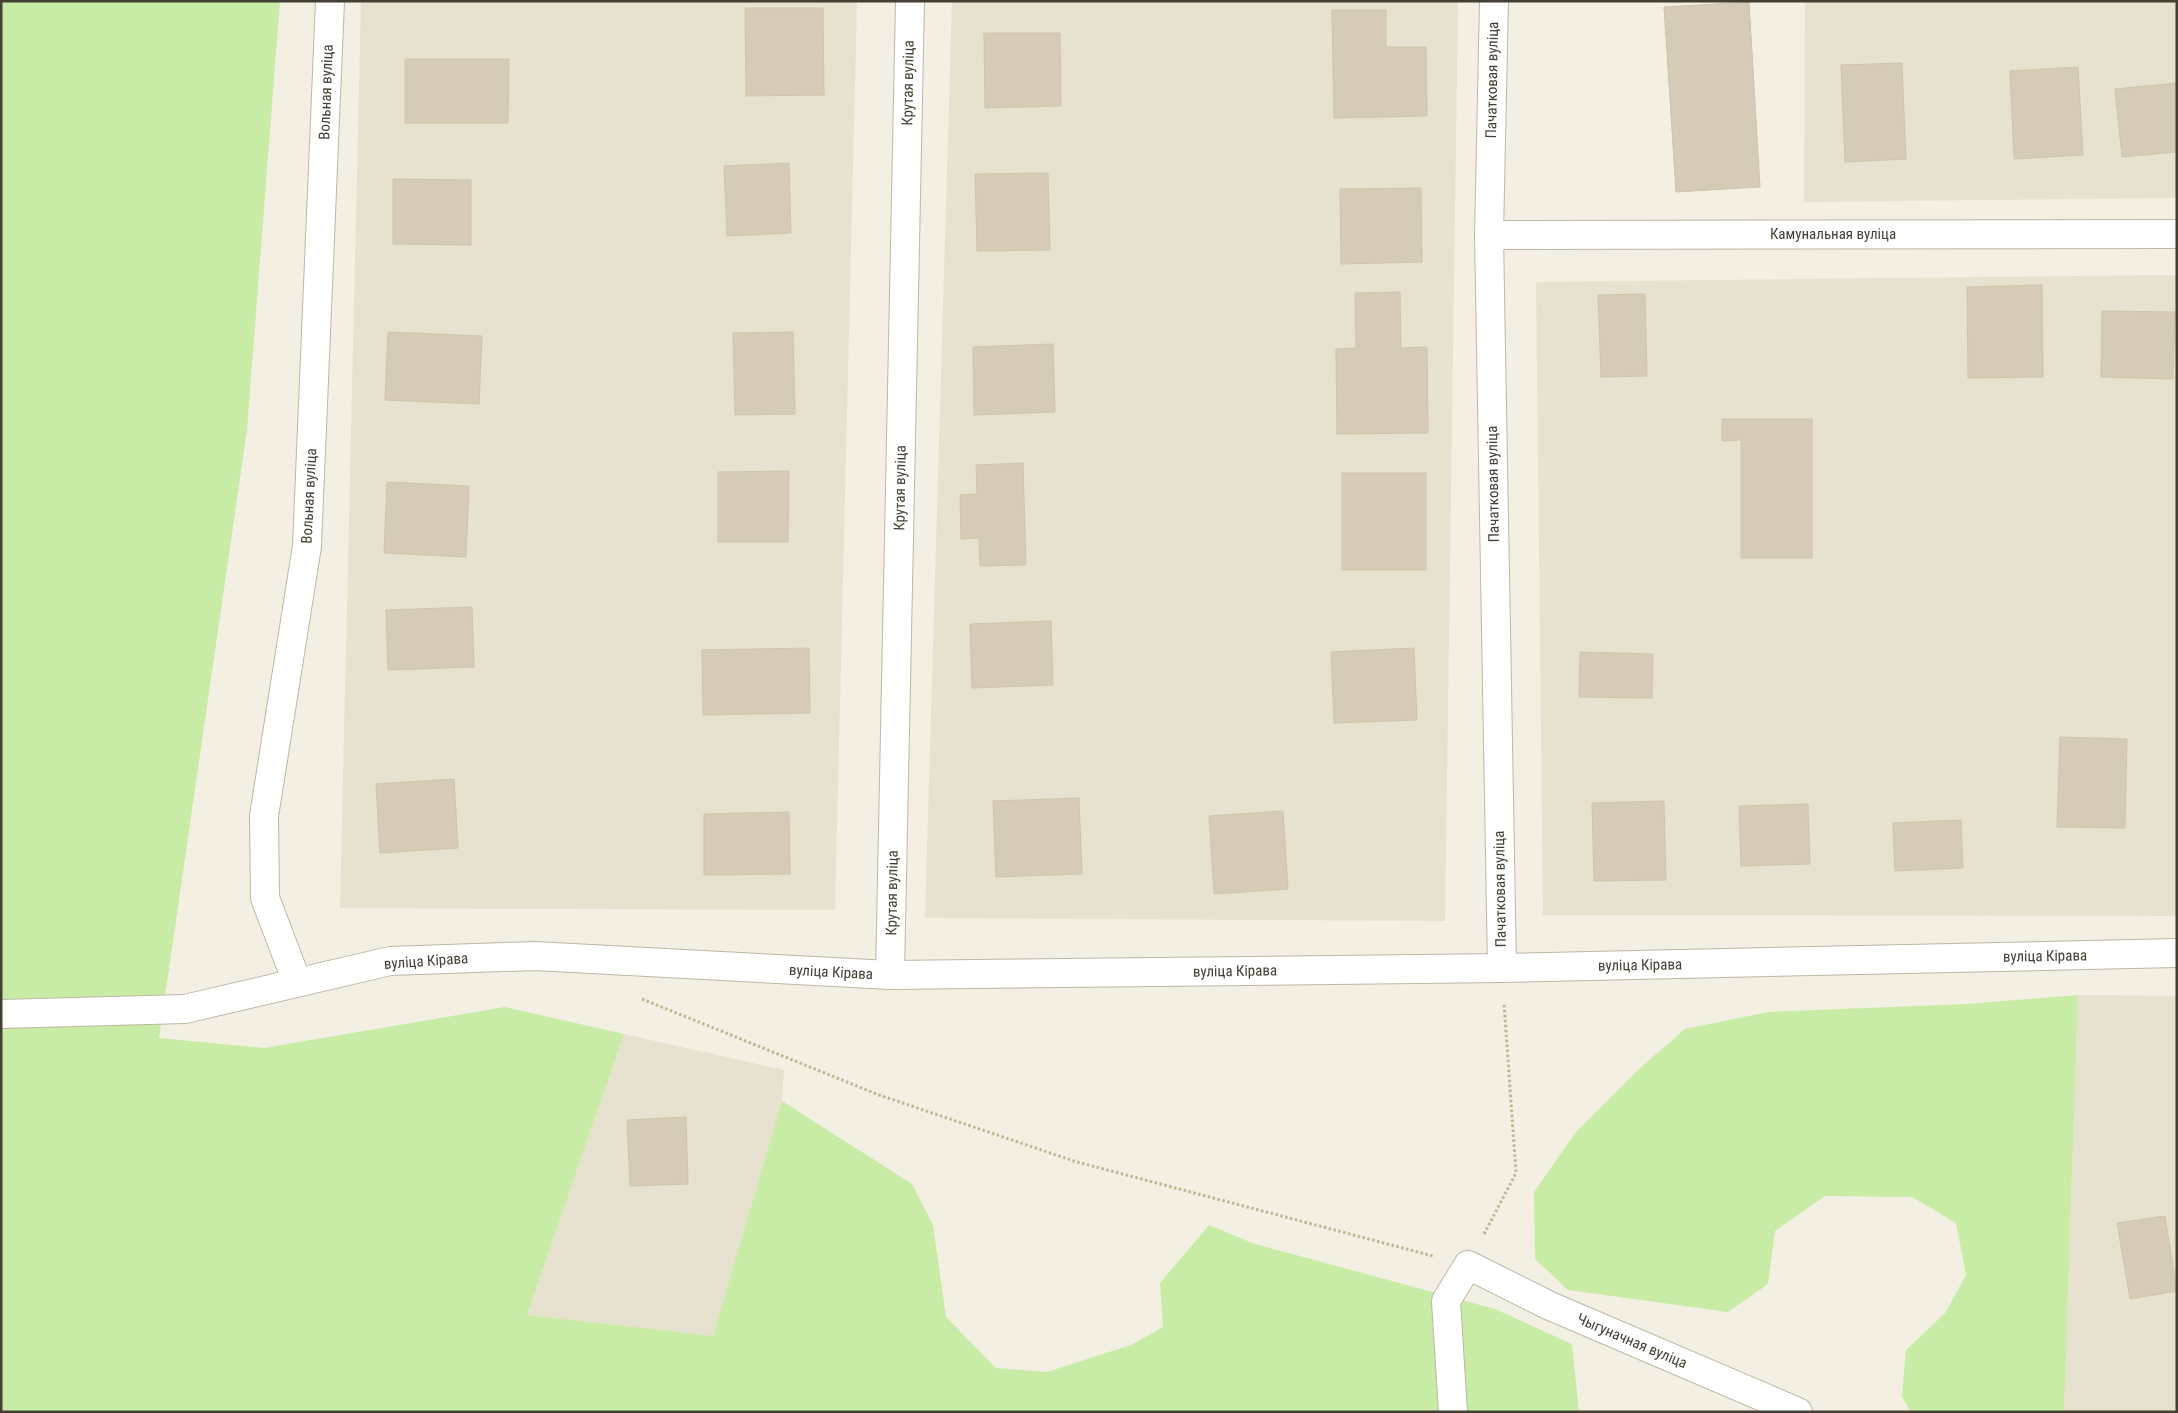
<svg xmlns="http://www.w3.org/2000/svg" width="2178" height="1413" viewBox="0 0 2178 1413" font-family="'Roboto Condensed',sans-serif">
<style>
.residential{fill:#e7e1cf}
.green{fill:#c8eca6}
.building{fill:#d5cbb6;stroke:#d1c4a9}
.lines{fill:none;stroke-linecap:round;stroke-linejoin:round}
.minor-casing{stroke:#bfb7a4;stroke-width:30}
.path{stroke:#c2b494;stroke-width:3;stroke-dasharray:2.5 2.5;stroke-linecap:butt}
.minor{stroke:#fff;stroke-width:28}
.labels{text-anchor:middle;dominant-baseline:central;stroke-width:4.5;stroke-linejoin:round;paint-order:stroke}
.street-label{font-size:15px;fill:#453e32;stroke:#fff}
</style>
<rect width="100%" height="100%" fill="#f3efe2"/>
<path class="residential" d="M 361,1 L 857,1 L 835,910 L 340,908 Z
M 952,1 L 1458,1 L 1445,921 L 925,918 Z
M 1805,1 L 2177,1 L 2177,198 L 1804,202 Z
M 2177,275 L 2177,916 L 1543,915 L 1536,282 Z
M 2078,995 L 2177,996 L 2177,1412 L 2064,1412 Z
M 624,1034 L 784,1070 L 782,1101 L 713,1337 L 527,1315 Z"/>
<path class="green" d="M 1,1 L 280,1 L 247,430 L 159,1038 L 264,1048 L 505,1007 L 624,1034 L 527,1315 L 713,1336 L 782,1101 L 912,1184 L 933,1225 L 946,1317 L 996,1368 L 1047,1372 L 1131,1345 L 1163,1327 L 1160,1283 L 1209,1225 L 1252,1243 L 1495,1309 L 1572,1344 L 1579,1412 L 1,1412 Z
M 2078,995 L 2064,1412 L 1911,1412 L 1902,1397 L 1906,1350 L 1945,1313 L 1966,1275 L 1956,1223 L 1912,1197 L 1825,1196 L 1775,1231 L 1768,1284 L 1728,1312 L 1568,1290 L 1535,1259 L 1534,1192 L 1576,1132 L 1639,1069 L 1685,1029 L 1768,1012 L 1967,1004 Z"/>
<path class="building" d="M 1749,2 L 1760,187 L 1676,192 L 1664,7 Z
M 745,8 L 823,8 L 824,95 L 746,96 Z
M 1332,10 L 1386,10 L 1386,47 L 1426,47 L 1427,116 L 1334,118 Z
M 984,33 L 1060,33 L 1061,106 L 985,108 Z
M 405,59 L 509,59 L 508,123 L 405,123 Z
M 1902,63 L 1906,159 L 1845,162 L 1841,65 Z
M 2078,67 L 2083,155 L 2014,159 L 2010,71 Z
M 2177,83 L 2177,152 L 2122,157 L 2115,89 Z
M 789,163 L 791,233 L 727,236 L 724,166 Z
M 1048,173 L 1050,250 L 977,251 L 975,174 Z
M 393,179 L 471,180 L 471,245 L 393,244 Z
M 1421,188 L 1422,262 L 1341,264 L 1340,189 Z
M 2042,285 L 2043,377 L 1968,378 L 1967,287 Z
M 1400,292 L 1401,348 L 1427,347 L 1428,433 L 1337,434 L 1336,349 L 1356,348 L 1355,293 Z
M 1645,294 L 1647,376 L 1601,377 L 1598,295 Z
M 2102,311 L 2175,312 L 2173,379 L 2101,377 Z
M 388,332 L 482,336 L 479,404 L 385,400 Z
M 793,332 L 795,414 L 735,415 L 733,333 Z
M 1053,344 L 1055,412 L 974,415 L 973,347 Z
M 1722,419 L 1812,419 L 1812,558 L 1741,558 L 1741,440 L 1722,441 Z
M 1023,463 L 1026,565 L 980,566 L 979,538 L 961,539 L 960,495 L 977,494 L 976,465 Z
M 789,471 L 788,542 L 718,542 L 718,472 Z
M 1342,473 L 1426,473 L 1426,570 L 1342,570 Z
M 387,482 L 469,486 L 466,557 L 384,553 Z
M 472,607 L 474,667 L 388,670 L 386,610 Z
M 1051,621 L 1053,685 L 972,688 L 970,624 Z
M 809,648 L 810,713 L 703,715 L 702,650 Z
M 1414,648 L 1417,720 L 1334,723 L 1331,652 Z
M 1580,652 L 1653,654 L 1652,698 L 1579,697 Z
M 2060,737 L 2127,739 L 2125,828 L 2057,827 Z
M 454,779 L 458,848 L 380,853 L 376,784 Z
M 1079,798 L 1082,874 L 996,877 L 993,801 Z
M 1664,801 L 1666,880 L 1594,881 L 1592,803 Z
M 1808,804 L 1810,864 L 1741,866 L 1739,806 Z
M 1283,811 L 1288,889 L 1214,894 L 1209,816 Z
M 789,812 L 790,874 L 704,875 L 704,814 Z
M 1961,820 L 1963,868 L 1895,871 L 1893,823 Z
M 686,1117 L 688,1184 L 630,1186 L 627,1120 Z
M 2165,1216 L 2177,1291 L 2130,1299 L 2117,1223 Z"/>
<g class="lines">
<g class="minor-casing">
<path id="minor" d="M 1494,1 L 1489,235 L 1502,968
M 1489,235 L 2177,234
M 890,975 L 910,1
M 297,982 L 265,898 L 264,816 L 307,546 L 330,1
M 1,1014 L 185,1009 L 390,961 L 535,956 L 890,975 L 1502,968 L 2177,953
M 1453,1412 L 1446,1301 L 1468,1265 L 1550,1306 L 1798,1412"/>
</g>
<path class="path" d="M 642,999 L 879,1095 L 1077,1162 L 1433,1256
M 1484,1234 L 1516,1173 L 1504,1003"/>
<use href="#minor" class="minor"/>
</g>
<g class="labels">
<g class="street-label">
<text transform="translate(1492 80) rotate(-89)">Пачатковая вуліца</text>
<text transform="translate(908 83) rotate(-89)">Крутая вуліца</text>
<text transform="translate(326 92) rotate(-88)">Вольная вуліца</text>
<text x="1833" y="234">Камунальная вуліца</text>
<text transform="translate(1493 484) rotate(-91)">Пачатковая вуліца</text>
<text transform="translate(900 488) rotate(-89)">Крутая вуліца</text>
<text transform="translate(309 496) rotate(-87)">Вольная вуліца</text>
<text transform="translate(1500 889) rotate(-91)">Пачатковая вуліца</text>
<text transform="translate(892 893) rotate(-89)">Крутая вуліца</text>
<text transform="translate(2045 956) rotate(-1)">вуліца Кірава</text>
<text transform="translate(426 961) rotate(-4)">вуліца Кірава</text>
<text transform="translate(1640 965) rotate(-1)">вуліца Кірава</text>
<text transform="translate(1235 971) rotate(-1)">вуліца Кірава</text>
<text transform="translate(831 972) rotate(3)">вуліца Кірава</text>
<text transform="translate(1632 1341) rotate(23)">Чыгуначная вуліца</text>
</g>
</g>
<rect width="2178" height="1413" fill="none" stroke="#453e32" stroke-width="5"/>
</svg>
